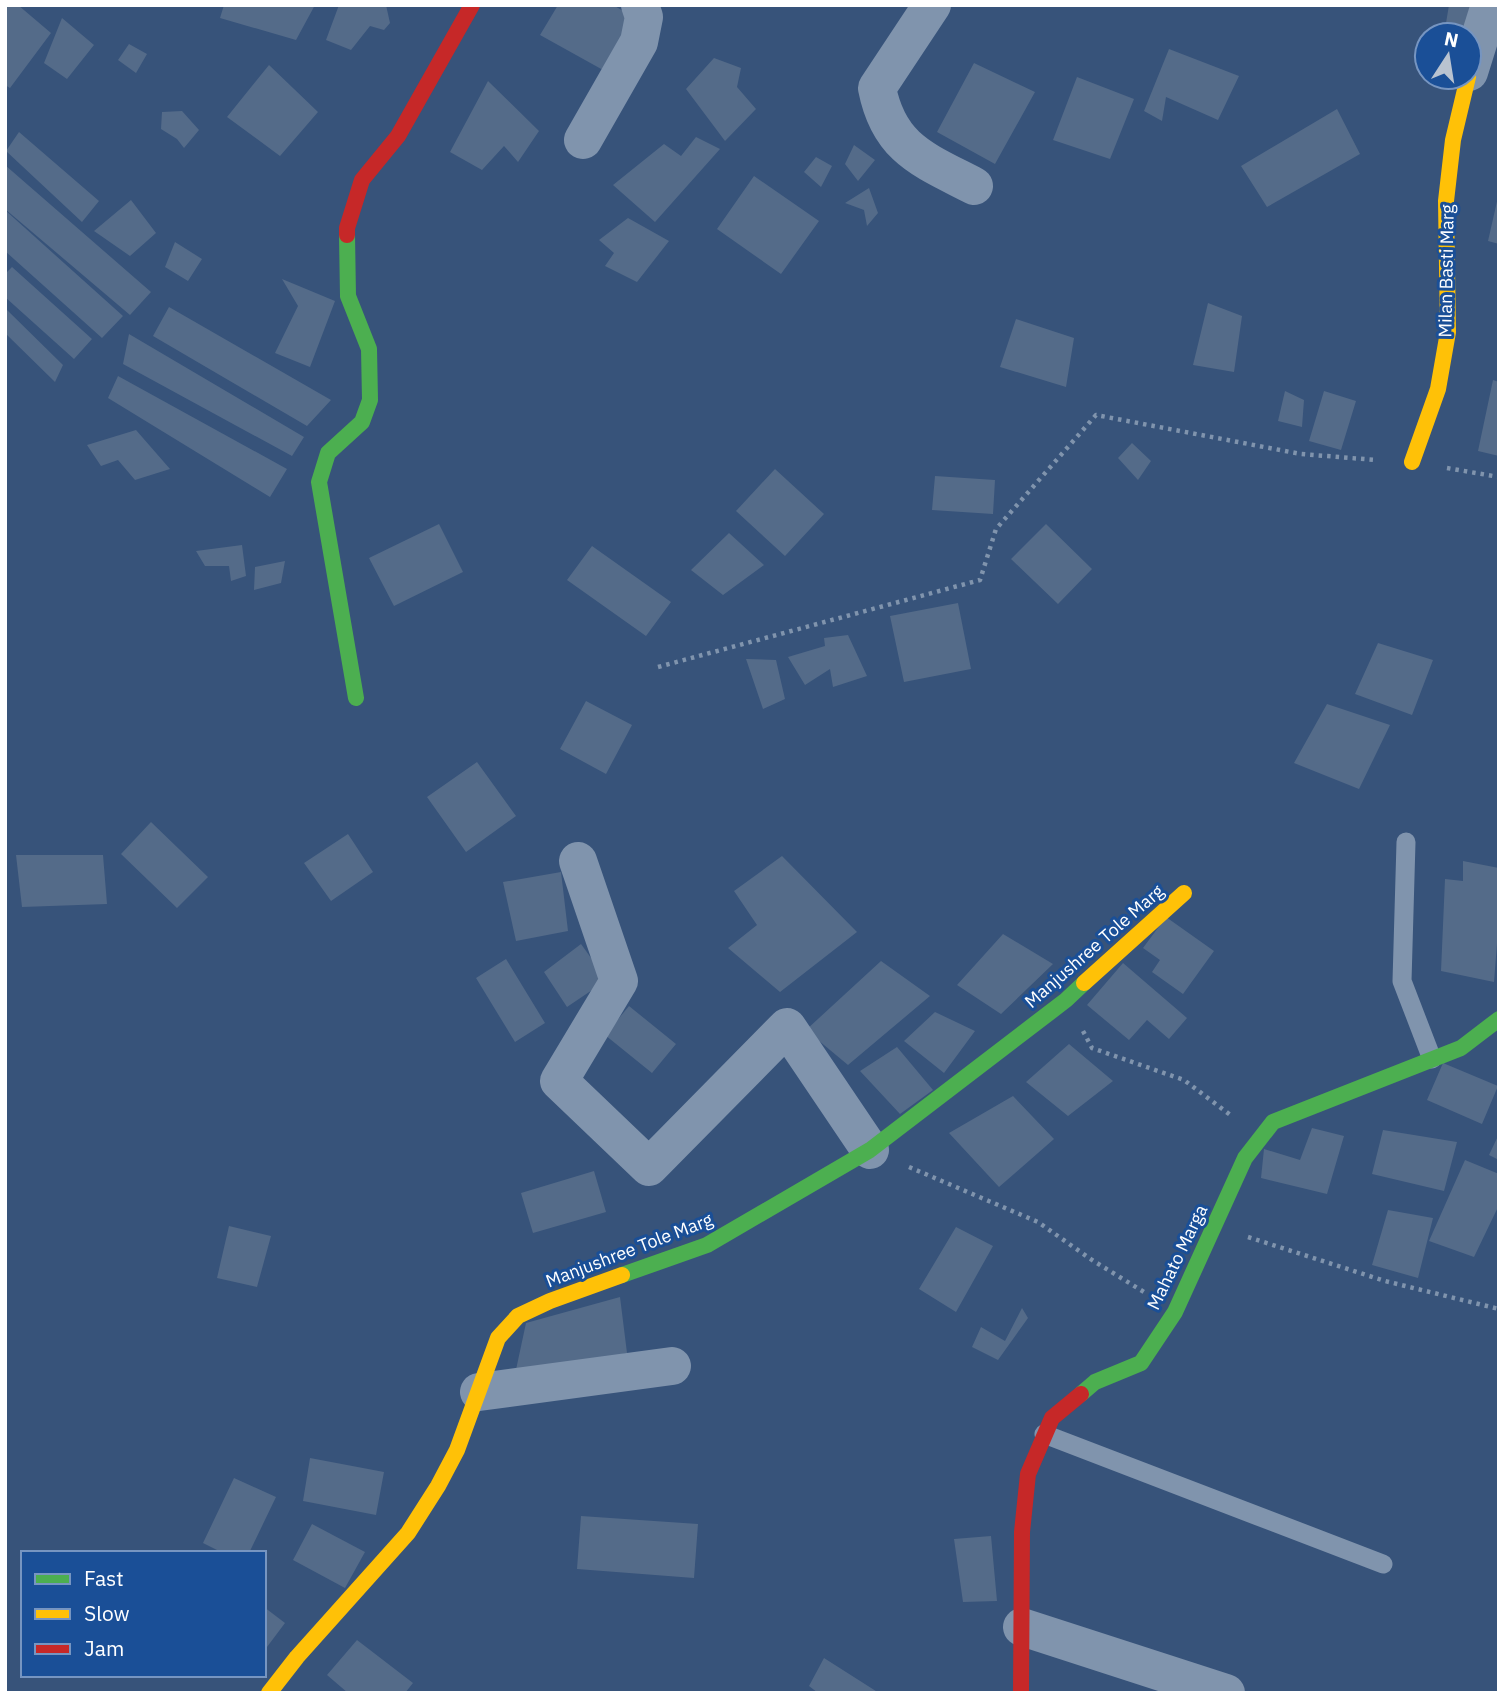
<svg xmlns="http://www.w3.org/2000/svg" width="1504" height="1698" viewBox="0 0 1504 1698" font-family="'IBM Plex Sans',sans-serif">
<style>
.building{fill:#546b89}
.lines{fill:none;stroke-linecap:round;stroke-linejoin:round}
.path{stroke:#8094ad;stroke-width:4.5;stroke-dasharray:3.5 5;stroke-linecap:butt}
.lane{stroke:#8094ad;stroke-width:19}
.street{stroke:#8094ad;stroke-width:38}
.fast{stroke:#4caf50;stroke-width:16}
.slow{stroke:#ffc107;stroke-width:16}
.jam{stroke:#c62828;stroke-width:16}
.labels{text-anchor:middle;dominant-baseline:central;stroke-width:6;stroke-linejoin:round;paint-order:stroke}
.street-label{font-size:18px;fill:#fff;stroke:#1a4f97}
</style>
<rect width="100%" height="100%" fill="#37537a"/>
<path class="building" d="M 5,5 L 18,5 L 51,33 L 10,88 L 5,85 Z
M 224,5 L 287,7 L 315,5 L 296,40 L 220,18 Z
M 339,5 L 386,5 L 390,23 L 384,30 L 370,26 L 351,50 L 326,40 Z
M 558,5 L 613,5 L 635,18 L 603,70 L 540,35 Z
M 1449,5 L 1482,5 L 1469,35 L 1444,35 Z
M 62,18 L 94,45 L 67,79 L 44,63 Z
M 129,44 L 147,54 L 136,73 L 118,60 Z
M 1169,49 L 1239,76 L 1218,120 L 1166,97 L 1162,121 L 1144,111 Z
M 714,58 L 741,68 L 737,87 L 756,109 L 725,141 L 686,89 Z
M 974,63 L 1035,92 L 995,164 L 937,132 Z
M 269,65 L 318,112 L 280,156 L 227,117 Z
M 1077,77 L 1134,99 L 1110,159 L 1053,140 Z
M 488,81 L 539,131 L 518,162 L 504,146 L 482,170 L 450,152 Z
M 1337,109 L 1360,154 L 1267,207 L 1241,166 Z
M 182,111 L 199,130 L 184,148 L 177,139 L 161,129 L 162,112 Z
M 19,132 L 99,201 L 82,222 L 6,151 Z
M 696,137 L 720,149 L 655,222 L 613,185 L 664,144 L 681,156 Z
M 854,145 L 875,160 L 858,181 L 845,164 Z
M 816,157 L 832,166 L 821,187 L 804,172 Z
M 5,165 L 151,292 L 130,315 L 5,209 Z
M 754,176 L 819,221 L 781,274 L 717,229 Z
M 869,188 L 878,213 L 867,226 L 864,210 L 845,203 Z
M 1498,197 L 1499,197 L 1499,244 L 1488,241 Z
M 131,200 L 156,233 L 130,256 L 94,231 Z
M 5,210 L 123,316 L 102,338 L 5,251 Z
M 628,218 L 669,241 L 637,282 L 605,266 L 614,253 L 599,240 Z
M 175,242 L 202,259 L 188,281 L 165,267 Z
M 12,267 L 92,339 L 74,359 L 5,297 L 5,274 Z
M 282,279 L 335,301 L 310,367 L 275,353 L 298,306 Z
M 1208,303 L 1242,316 L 1234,372 L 1193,365 Z
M 169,307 L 331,400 L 307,426 L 153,336 Z
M 5,308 L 63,365 L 55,382 L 5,333 Z
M 1016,319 L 1074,338 L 1066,387 L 1000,367 Z
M 129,334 L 304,437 L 292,456 L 123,364 Z
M 118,376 L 287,469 L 270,497 L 108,398 Z
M 1493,380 L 1499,382 L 1499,456 L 1478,451 Z
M 1285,391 L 1304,400 L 1302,427 L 1278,421 Z
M 1324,391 L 1356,401 L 1341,450 L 1309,441 Z
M 136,430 L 170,469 L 135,480 L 118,460 L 101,466 L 87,445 Z
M 1132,443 L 1151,461 L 1138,480 L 1118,458 Z
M 775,469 L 824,514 L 785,556 L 736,511 Z
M 935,476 L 995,480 L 993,514 L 932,510 Z
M 439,524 L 463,572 L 394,606 L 369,558 Z
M 1046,524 L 1092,569 L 1058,604 L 1011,559 Z
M 729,533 L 764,565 L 723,595 L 691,570 Z
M 242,545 L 246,576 L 231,581 L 229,566 L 205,566 L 196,551 Z
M 592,546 L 671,602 L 646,636 L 567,580 Z
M 285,561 L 281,583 L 254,590 L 255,567 Z
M 958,603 L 971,669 L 904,682 L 890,616 Z
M 848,635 L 867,676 L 833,687 L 830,669 L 805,685 L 788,657 L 825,646 L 824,638 Z
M 1378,643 L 1433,660 L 1412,715 L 1355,694 Z
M 746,659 L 776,660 L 785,699 L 763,709 Z
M 586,701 L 632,725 L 606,774 L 560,749 Z
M 1327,704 L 1390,725 L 1359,789 L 1294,763 Z
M 477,762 L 516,816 L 466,852 L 427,797 Z
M 151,822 L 208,877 L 177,908 L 121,854 Z
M 348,834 L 373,872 L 331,901 L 304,863 Z
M 16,855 L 103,855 L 107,904 L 22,907 Z
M 782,856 L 857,932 L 780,992 L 728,948 L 757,925 L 734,891 Z
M 1463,861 L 1499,868 L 1499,918 L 1494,982 L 1441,971 L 1445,879 L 1463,881 Z
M 561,872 L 568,931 L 516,941 L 503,882 Z
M 1166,917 L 1214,951 L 1183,994 L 1152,972 L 1160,960 L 1143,948 Z
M 1003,934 L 1053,964 L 1001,1014 L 957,985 Z
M 581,944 L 607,980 L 567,1007 L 544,972 Z
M 506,959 L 545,1023 L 515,1042 L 476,978 Z
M 881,961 L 930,996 L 848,1065 L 806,1030 Z
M 1123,963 L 1187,1018 L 1169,1039 L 1147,1020 L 1129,1040 L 1087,1005 Z
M 629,1006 L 676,1044 L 652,1073 L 605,1035 Z
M 935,1012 L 975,1031 L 944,1073 L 904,1041 Z
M 1069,1044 L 1113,1081 L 1068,1116 L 1026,1082 Z
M 897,1047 L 933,1090 L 900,1114 L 860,1071 Z
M 1443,1063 L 1498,1086 L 1482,1124 L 1427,1100 Z
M 1013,1096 L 1054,1139 L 999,1187 L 949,1133 Z
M 1312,1128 L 1344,1136 L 1327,1194 L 1261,1178 L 1264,1149 L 1300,1160 Z
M 1383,1130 L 1457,1142 L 1444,1191 L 1372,1174 Z
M 1499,1134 L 1499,1160 L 1489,1155 Z
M 1465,1160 L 1499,1174 L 1499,1205 L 1474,1257 L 1429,1241 Z
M 594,1171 L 606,1212 L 533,1233 L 521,1193 Z
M 1388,1210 L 1433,1218 L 1418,1278 L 1372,1265 Z
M 229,1226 L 271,1236 L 257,1287 L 217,1278 Z
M 956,1227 L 993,1246 L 956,1312 L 919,1289 Z
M 620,1297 L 627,1353 L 514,1379 L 526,1323 Z
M 1022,1308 L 1028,1318 L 998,1360 L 972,1347 L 981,1327 L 1005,1341 Z
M 310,1458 L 384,1472 L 376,1515 L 303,1501 Z
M 234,1478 L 276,1497 L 249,1553 L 223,1553 L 203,1543 Z
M 581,1516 L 698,1524 L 694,1578 L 577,1569 Z
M 312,1524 L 365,1552 L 345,1588 L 293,1560 Z
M 991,1536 L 997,1601 L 963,1602 L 954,1539 Z
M 264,1607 L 285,1623 L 264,1651 Z
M 357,1640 L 413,1683 L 405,1693 L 348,1693 L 327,1675 Z
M 824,1658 L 879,1693 L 818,1693 L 809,1686 Z"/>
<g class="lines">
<path class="path" d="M 1447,468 L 1499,477
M 658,667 L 980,580 L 996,529 L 1096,415 L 1301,454 L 1376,460
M 1083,1031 L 1092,1048 L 1184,1080 L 1233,1117
M 909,1167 L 1038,1222 L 1092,1260 L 1144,1292
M 1248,1237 L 1385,1281 L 1499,1309"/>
<path class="lane" d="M 1406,842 L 1402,981 L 1432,1059
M 1044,1434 L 1383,1564"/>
<path class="street" d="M 932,5 L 877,88 C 889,149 924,160 974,186
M 1469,72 L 1490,5
M 583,140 L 639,42 L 644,17 L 640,5
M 578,861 L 619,981 L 559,1081 L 649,1167 L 787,1027 L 870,1150
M 479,1392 L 672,1366
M 1022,1627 L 1226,1693"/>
<path class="fast" d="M 347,235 L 348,296 L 369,349 L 370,400 L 362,422 L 328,453 L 319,482 L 356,698
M 622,1275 L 707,1245 L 870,1150 L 1066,1000 L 1084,983
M 1081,1394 L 1095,1382 L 1141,1363 L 1175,1312 L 1245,1158 L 1273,1122 L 1461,1048 L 1499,1019"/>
<path class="slow" d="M 1412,462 L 1438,389 L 1448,332 L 1446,201 L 1453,140 L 1468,77
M 1084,983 L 1184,893
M 269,1693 L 297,1657 L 408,1533 L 438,1486 L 457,1450 L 498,1338 L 518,1316 L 550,1301 L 622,1275"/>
<path class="jam" d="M 347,235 L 347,228 L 362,180 L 398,136 L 472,5
M 1021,1693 L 1022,1532 L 1028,1474 L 1052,1418 L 1081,1394"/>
</g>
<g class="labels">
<g class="street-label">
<text transform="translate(1446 271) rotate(-89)">Milan Basti Marg</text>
<text transform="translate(1094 946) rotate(-41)">Manjushree Tole Marg</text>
<text transform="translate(629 1250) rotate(-21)">Manjushree Tole Marg</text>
<text transform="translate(1177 1257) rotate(-64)">Mahato Marga</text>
</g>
</g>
<rect width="1504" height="1698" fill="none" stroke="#ffffff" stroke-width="14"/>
<rect x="21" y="1551" width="245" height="126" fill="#1a4f97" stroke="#7695c1" stroke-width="2"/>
<rect x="35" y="1574" width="35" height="10" fill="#4caf50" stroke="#7695c1" stroke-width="2"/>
<text x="84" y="1586" font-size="21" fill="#ffffff">Fast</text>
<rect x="35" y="1609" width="35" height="10" fill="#ffc107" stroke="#7695c1" stroke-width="2"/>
<text x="84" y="1621" font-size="21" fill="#ffffff">Slow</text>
<rect x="35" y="1644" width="35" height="10" fill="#c62828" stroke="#7695c1" stroke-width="2"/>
<text x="84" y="1656" font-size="21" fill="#ffffff">Jam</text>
<g transform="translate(1448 56) rotate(12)"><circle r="33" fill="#1a4f97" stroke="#7695c1" stroke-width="2"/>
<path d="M0-5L12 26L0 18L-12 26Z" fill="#b9c3d0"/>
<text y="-10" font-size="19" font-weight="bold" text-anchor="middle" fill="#ffffff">N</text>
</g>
</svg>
